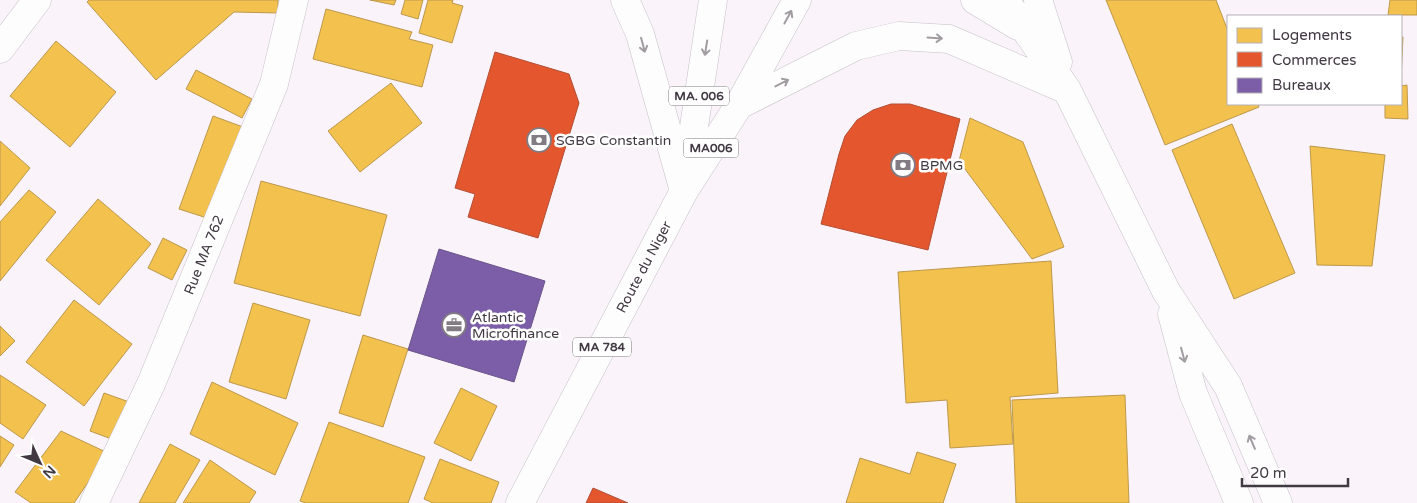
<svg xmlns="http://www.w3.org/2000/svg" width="1417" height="503" viewBox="0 0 1417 503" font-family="'Varela Round',sans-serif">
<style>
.homes{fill:#f2c14e;stroke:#bd984b}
.shops{fill:#e4572e;stroke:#b34e34}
.offices{fill:#7b5ea7;stroke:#6a5389}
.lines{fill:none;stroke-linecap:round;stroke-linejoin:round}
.minor-casing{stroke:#c6c0c7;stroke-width:29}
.major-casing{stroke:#c6c0c7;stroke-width:29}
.minor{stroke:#fefdfe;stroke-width:28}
.major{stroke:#fefdfe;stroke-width:28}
.oneway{stroke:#a09ca0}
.labels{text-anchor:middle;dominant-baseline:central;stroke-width:5;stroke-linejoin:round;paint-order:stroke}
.shield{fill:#fff;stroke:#7b757b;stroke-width:1}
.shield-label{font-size:12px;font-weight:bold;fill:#423a43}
.poi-label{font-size:14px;fill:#423a43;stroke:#fff;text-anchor:start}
.street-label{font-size:14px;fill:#423a43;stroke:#fff}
</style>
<rect width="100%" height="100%" fill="#faf4fa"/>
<path class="homes" d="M 89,0 L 278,0 L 278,13 L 234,12 L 156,80 L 87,2 Z
M 370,0 L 396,0 L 394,5 Z
M 405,0 L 423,0 L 418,19 L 401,14 Z
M 428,0 L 453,0 L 452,3 L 463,6 L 452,43 L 419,33 Z
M 1106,0 L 1216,0 L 1228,31 L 1228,104 L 1258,104 L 1259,107 L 1165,145 Z
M 1390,0 L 1417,0 L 1417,15 L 1388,15 Z
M 326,9 L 412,32 L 409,39 L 433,45 L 422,87 L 313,59 Z
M 1401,37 L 1403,37 L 1401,78 Z
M 56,41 L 116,92 L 70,147 L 10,96 Z
M 196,70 L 252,99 L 242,118 L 186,89 Z
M 391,83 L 422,123 L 360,172 L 328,131 Z
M 1407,85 L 1408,119 L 1385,118 L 1385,104 L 1401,104 L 1401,86 Z
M 213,116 L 243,127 L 210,219 L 179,209 Z
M 970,118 L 1023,142 L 1064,247 L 1032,259 L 959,161 Z
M 1232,124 L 1295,273 L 1234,299 L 1172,150 Z
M 0,141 L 30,168 L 0,206 Z
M 1310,146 L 1385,155 L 1372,266 L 1317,265 Z
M 261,181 L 387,215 L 360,316 L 234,283 Z
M 29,190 L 56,212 L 0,281 L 0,222 Z
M 98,199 L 151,244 L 99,305 L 46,260 Z
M 163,238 L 187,250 L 172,280 L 148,268 Z
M 1051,261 L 1058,393 L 1010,397 L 1013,444 L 950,448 L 947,400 L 906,403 L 898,272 Z
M 74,300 L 132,344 L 84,406 L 26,362 Z
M 253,303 L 310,320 L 286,399 L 229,382 Z
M 0,326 L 15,341 L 0,356 Z
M 363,335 L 408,349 L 383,427 L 339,413 Z
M 0,375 L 46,405 L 23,439 L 0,423 Z
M 212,382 L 298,423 L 275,475 L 190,434 Z
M 461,388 L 497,406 L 471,461 L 434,443 Z
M 104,393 L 132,403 L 117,441 L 90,431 Z
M 1125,395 L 1129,503 L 1016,503 L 1012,400 Z
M 329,422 L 425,457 L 408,503 L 306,503 L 300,501 Z
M 61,431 L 108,453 L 74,503 L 31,503 L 15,492 Z
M 0,436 L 14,445 L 0,467 Z
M 170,444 L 200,460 L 175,503 L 139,503 Z
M 917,452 L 956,464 L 943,503 L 846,503 L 860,458 L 910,474 Z
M 440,459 L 499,482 L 491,503 L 433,503 L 424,499 Z
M 210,460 L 256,492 L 249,503 L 183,503 Z"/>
<path class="shops" d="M 495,52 L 569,74 L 579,103 L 538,238 L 468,217 L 475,194 L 455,188 Z
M 891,104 L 910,104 L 960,119 L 928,250 L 821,224 L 839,154 L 845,136 L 857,120 L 873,110 Z
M 593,488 L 628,503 L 586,503 Z"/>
<path class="offices" d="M 439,249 L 545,281 L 514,382 L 408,350 Z"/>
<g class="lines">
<g class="minor-casing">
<path id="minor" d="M 0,49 L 37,0
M 94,503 L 151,384 L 274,84 L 294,0"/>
</g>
<g class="major-casing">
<path id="major" d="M 625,0 L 640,34 L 684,191
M 975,0 L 1018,26
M 1005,0 L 1067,90 L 1166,291 L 1228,386 L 1278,503
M 1038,0 L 1058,62
M 739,105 L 856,46 L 899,36 L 949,39 L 1067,90
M 686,180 L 713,0
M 1172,314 L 1193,393 L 1239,503
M 520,503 L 684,191 L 739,105 L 797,0"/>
</g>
<use href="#minor" class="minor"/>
<use href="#major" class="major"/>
</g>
<defs><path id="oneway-shaft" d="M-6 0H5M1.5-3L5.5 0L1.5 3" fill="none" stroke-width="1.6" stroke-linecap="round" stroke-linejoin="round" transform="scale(1.25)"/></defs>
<g class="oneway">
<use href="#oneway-shaft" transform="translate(788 17) rotate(-61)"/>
<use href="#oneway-shaft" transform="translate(935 38) rotate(4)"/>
<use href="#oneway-shaft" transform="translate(643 45) rotate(75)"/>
<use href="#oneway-shaft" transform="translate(706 48) rotate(99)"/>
<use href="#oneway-shaft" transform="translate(782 83) rotate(-27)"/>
<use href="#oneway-shaft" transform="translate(1183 355) rotate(75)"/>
<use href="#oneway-shaft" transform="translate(1252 442) rotate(-113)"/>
</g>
<defs>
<g id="bank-ring" transform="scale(1.25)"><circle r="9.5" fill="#fff" stroke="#827b83" stroke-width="1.5"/><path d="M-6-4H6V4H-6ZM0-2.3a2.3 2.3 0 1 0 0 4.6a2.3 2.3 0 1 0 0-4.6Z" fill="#827b83"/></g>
<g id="office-ring" transform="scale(1.25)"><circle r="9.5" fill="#fff" stroke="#827b83" stroke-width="1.5"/><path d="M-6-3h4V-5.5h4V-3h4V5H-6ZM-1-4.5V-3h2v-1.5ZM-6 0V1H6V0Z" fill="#827b83"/></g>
</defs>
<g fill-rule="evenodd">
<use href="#bank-ring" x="539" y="140"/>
<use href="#bank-ring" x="903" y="165"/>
<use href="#office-ring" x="454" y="325"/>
</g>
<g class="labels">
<g class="shield">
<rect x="669" y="86.5" width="60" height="19" rx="4"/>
<rect x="683.5" y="138.5" width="55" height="19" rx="4"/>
<rect x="573" y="337.5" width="58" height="19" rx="4"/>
</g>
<g class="shield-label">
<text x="699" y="96">MA. 006</text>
<text x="711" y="148">MA006</text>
<text x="602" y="347">MA 784</text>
</g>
<g class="poi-label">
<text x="556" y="140">SGBG Constantin</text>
<text x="920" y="165">BPMG</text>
<text x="472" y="317">Atlantic<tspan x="472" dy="16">Microfinance</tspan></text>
</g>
<g class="street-label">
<text transform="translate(204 255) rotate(-68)">Rue MA 762</text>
<text transform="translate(644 267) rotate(-62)">Route du Niger</text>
</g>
</g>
<rect x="1227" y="15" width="175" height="90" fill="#ffffff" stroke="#b3b0b4"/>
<rect x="1237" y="28" width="25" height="15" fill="#f2c14e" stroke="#b3b0b4"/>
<text x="1272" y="40" font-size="15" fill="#423a43">Logements</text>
<rect x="1237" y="52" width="25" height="15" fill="#e4572e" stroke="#b3b0b4"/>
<text x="1272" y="65" font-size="15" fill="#423a43">Commerces</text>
<rect x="1237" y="78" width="25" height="15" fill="#7b5ea7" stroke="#b3b0b4"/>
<text x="1272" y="90" font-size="15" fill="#423a43">Bureaux</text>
<g transform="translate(40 463) rotate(134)" stroke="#ffffff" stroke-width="4" paint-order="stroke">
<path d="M0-4L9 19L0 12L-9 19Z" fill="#423a43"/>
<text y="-8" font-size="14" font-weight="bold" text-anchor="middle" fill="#423a43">N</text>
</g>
<path d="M1242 478v8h106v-8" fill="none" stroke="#423a43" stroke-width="2.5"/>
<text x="1250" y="478" font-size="15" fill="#423a43" stroke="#ffffff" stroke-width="4" paint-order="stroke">20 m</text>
</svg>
